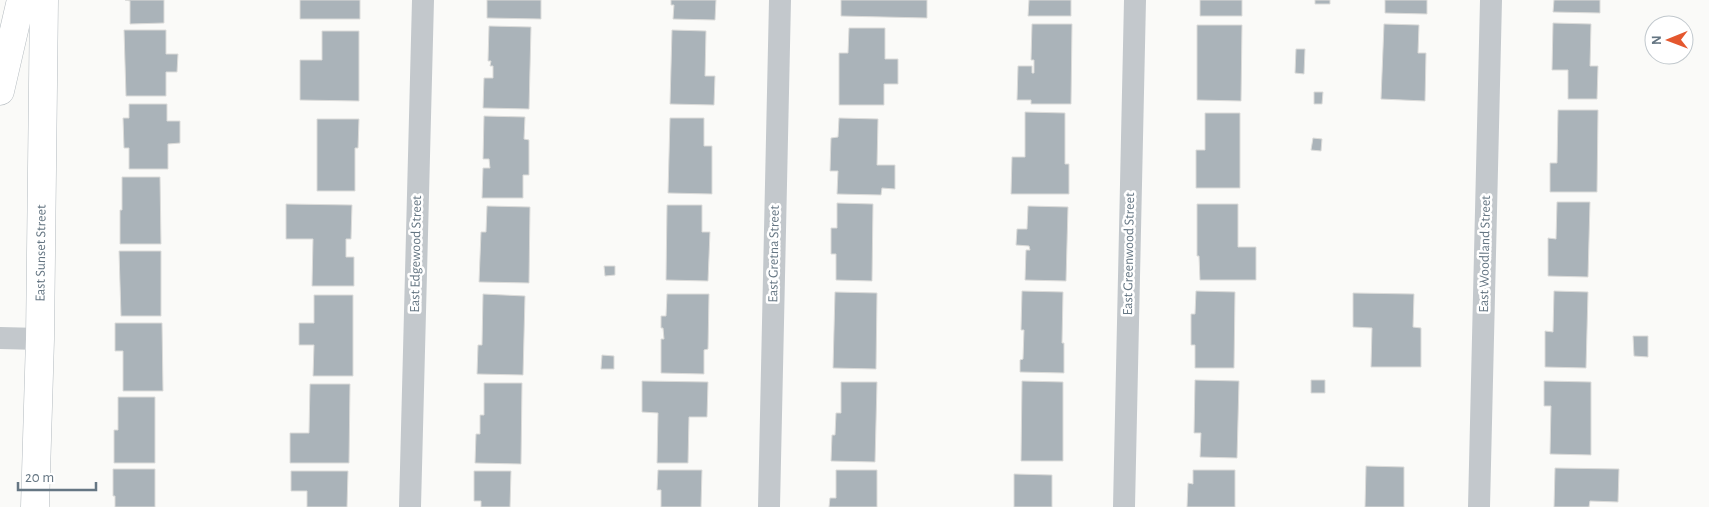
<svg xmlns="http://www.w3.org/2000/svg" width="1709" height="507" viewBox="0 0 1709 507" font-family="'Alegreya Sans',sans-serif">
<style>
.building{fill:#aab3b9;stroke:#dcdcda}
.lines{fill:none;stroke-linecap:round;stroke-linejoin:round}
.secondary-casing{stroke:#b3babf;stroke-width:29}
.minor{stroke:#c3c8cc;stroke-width:22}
.secondary{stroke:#fff;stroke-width:28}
.labels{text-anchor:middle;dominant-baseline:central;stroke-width:5;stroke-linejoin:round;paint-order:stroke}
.street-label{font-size:14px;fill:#657683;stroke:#fff}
</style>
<rect width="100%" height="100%" fill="#fafaf8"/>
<path class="building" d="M 164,0 L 164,23 L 130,24 L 130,1 L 125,0 Z
M 300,0 L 360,0 L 360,19 L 300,19 Z
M 487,0 L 541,0 L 541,19 L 487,18 Z
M 671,0 L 716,0 L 715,20 L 673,19 L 674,5 L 671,5 Z
M 841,0 L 927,0 L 927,18 L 841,16 Z
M 1029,0 L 1071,0 L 1071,16 L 1028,16 Z
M 1200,0 L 1242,0 L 1242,16 L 1200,16 Z
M 1315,0 L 1330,0 L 1330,4 L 1315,4 Z
M 1385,0 L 1427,0 L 1427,14 L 1385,13 Z
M 1554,0 L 1600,0 L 1600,13 L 1553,12 Z
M 1553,23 L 1591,24 L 1590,66 L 1598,66 L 1597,99 L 1568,99 L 1568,70 L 1552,70 Z
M 1032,24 L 1072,24 L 1071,104 L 1031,104 L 1031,100 L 1017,100 L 1018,66 L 1032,66 L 1032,73 L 1034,73 L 1034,60 L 1031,60 Z
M 1384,24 L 1419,25 L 1418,53 L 1426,53 L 1425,101 L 1381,99 Z
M 1197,25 L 1242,25 L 1241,101 L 1197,100 Z
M 489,26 L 531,27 L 529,109 L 483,108 L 484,78 L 493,78 L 493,66 L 490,66 L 491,61 L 488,61 Z
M 849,28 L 885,28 L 885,59 L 898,59 L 898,84 L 884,84 L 884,105 L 839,105 L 839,53 L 848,53 Z
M 124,30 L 166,30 L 166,54 L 178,54 L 177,72 L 166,72 L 166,96 L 126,96 Z
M 672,30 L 706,31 L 705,76 L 715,76 L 714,105 L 670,104 Z
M 322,31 L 359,31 L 359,101 L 300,100 L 300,60 L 322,60 Z
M 1296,49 L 1305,49 L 1304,74 L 1295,73 Z
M 1314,92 L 1323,92 L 1322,104 L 1314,104 Z
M 129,104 L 167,104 L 167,121 L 180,121 L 180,143 L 168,144 L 168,169 L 129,169 L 129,148 L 124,148 L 123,118 L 129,118 Z
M 1558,110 L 1598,110 L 1597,192 L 1550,192 L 1550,163 L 1557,163 Z
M 1025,112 L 1065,113 L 1065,164 L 1069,164 L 1069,194 L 1011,194 L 1012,157 L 1025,157 Z
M 1205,113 L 1240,113 L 1240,188 L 1196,188 L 1196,150 L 1205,150 Z
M 484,116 L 525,117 L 524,139 L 529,140 L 529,175 L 523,175 L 523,198 L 482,198 L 483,168 L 490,168 L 489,159 L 483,159 Z
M 670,118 L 704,118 L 704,146 L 712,146 L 712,194 L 668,193 Z
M 839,118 L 878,119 L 877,165 L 895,165 L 895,189 L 882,188 L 881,195 L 837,194 L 838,171 L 830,171 L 831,138 L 838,137 Z
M 317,119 L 359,119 L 358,148 L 355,148 L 355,191 L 317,191 Z
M 1313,138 L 1322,139 L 1321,151 L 1311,150 Z
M 122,177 L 160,177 L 161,244 L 120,244 L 120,210 L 122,210 Z
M 1557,202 L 1590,202 L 1588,277 L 1548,276 L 1548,238 L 1556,239 Z
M 837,203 L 873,204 L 872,281 L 836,280 L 836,254 L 831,254 L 831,228 L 837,228 Z
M 286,204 L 352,205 L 351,239 L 346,239 L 346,257 L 354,257 L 354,286 L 312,286 L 313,239 L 286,239 Z
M 1197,204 L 1238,204 L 1238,247 L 1256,247 L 1256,280 L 1200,280 L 1199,256 L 1197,256 Z
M 667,205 L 702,205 L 702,232 L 710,232 L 708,281 L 666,280 Z
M 487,206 L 530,207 L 529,283 L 479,282 L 481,232 L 486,232 Z
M 1028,206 L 1068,207 L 1066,281 L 1025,280 L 1026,250 L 1030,250 L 1029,246 L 1016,245 L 1017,229 L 1027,229 Z
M 119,251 L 161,251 L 161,316 L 121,316 Z
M 604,266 L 615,266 L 615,275 L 605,276 Z
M 1022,291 L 1063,292 L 1062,343 L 1064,343 L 1064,373 L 1020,372 L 1020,360 L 1023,359 L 1024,330 L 1021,330 Z
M 1196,291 L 1235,292 L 1234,368 L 1195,368 L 1195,345 L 1191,345 L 1191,314 L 1195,314 Z
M 1554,291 L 1588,292 L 1586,368 L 1545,367 L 1545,331 L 1553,332 Z
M 835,292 L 877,293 L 876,369 L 833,368 Z
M 1353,293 L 1414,294 L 1413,327 L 1421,328 L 1421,367 L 1371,367 L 1372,328 L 1353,327 Z
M 483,294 L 525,296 L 523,375 L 477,374 L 478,345 L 482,345 Z
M 667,294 L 709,294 L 708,349 L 704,350 L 704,374 L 661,373 L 661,339 L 664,339 L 663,328 L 661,328 L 661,316 L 666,316 Z
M 314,295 L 353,295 L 353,376 L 313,376 L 314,345 L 299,345 L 299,323 L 314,323 Z
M 115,323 L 162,323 L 163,391 L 123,391 L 123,351 L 115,351 Z
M 1633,336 L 1648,336 L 1648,357 L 1634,356 Z
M 602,355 L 614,356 L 614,369 L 601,369 Z
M 1195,380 L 1239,381 L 1237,458 L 1200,457 L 1201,433 L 1194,433 Z
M 1311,380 L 1325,380 L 1325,393 L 1311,393 Z
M 642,381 L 708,382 L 707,417 L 689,417 L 688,463 L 657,463 L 658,413 L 642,412 Z
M 1022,381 L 1063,382 L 1063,461 L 1021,461 Z
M 1544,381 L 1591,382 L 1591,455 L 1550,454 L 1551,406 L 1544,406 Z
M 841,382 L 877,382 L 875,462 L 831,461 L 832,435 L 835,435 L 836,413 L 841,413 Z
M 484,383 L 522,383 L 521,464 L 475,463 L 476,434 L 480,434 L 480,415 L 484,415 Z
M 310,384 L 350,384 L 349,463 L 290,463 L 290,433 L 309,433 Z
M 118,397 L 155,397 L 155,463 L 114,463 L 114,430 L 118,430 Z
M 1366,466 L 1404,467 L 1404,507 L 1365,507 Z
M 1555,468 L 1619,469 L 1618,502 L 1590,501 L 1589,507 L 1554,507 Z
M 113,469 L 155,469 L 155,507 L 115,507 L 115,496 L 113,496 Z
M 658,470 L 702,470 L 701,507 L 661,507 L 661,490 L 657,490 Z
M 836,470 L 877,470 L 877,507 L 829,507 L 830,498 L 836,498 Z
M 1193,470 L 1235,470 L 1235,507 L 1187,507 L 1188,483 L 1193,484 Z
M 291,471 L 348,471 L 347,507 L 307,507 L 307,491 L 291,491 Z
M 474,471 L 511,471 L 510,507 L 481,507 L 481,501 L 474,501 Z
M 1014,474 L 1052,475 L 1052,507 L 1014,507 Z"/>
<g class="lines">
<g class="secondary-casing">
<g id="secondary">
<path d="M 0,91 L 21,0"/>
<path id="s1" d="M 35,507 L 40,339 L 44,0"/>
</g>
</g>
<path class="minor" d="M 0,338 L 40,339
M 410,507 L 423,0
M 769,507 L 780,0
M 1124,507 L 1135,0
M 1479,507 L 1491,0"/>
<use href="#secondary" class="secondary"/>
</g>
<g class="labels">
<g class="street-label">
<text stroke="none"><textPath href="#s1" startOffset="254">East Sunset Street</textPath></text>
<text transform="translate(416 254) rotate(-89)">East Edgewood Street</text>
<text transform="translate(774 254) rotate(-89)">East Gretna Street</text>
<text transform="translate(1129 254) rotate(-89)">East Greenwood Street</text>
<text transform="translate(1485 254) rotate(-89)">East Woodland Street</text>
</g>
</g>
<g transform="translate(1669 40) rotate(269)"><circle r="24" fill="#ffffff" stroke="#c1c8cd"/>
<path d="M0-4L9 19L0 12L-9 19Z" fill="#e4572e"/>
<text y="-8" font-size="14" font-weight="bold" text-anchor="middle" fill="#657683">N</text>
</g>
<path d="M18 482v8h78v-8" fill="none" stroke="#657683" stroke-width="2.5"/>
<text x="25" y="482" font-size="15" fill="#657683" stroke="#ffffff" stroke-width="4" paint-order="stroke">20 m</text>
</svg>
